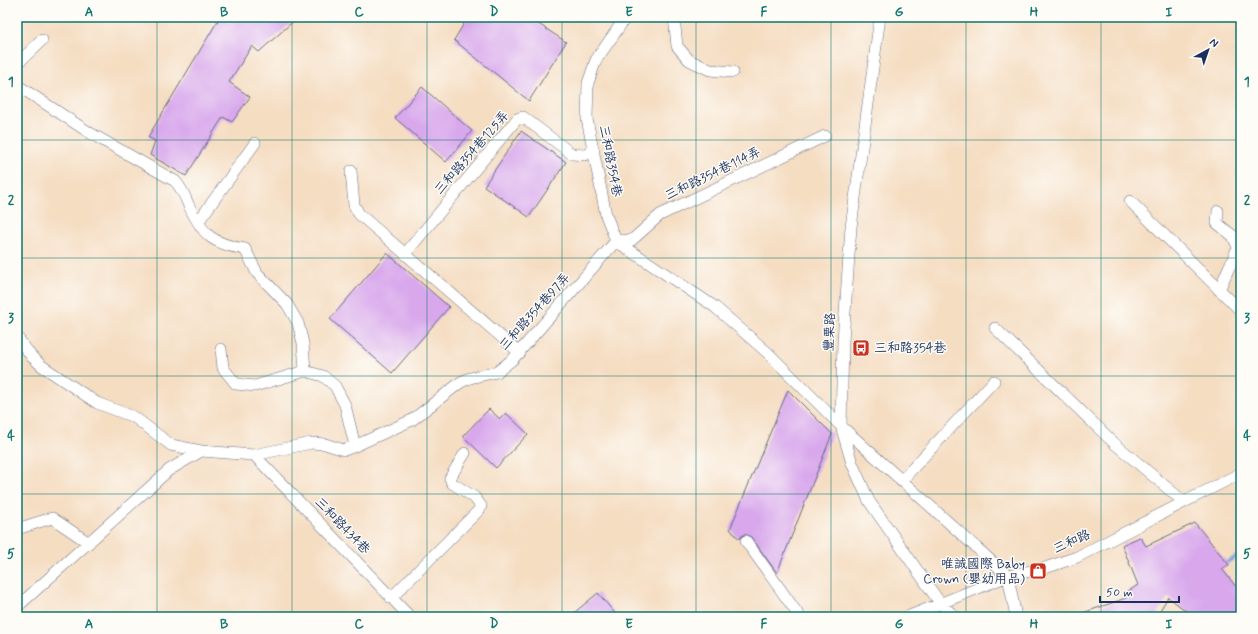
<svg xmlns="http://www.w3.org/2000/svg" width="1258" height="634" viewBox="0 0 1258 634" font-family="Mynerve,'LXGW WenKai TC',sans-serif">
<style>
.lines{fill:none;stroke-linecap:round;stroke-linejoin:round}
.stream{stroke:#6da5dc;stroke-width:3}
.building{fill:#d8a7ec}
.minor-casing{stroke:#676c81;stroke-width:12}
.minor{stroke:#fff;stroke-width:11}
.grid{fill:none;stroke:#0f766e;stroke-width:1;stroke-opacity:0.55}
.labels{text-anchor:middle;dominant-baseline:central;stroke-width:3;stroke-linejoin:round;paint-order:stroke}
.street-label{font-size:13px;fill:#1b2f5e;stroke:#fdfcf7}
.poi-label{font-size:13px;fill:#1b2f5e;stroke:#fdfcf7;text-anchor:start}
.neatline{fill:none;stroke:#0f766e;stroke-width:1.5}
.grid-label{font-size:13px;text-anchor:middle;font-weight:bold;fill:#0f766e}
</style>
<rect width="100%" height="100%" fill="#fdfcf7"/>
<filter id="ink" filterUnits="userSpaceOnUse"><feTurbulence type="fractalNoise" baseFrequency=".025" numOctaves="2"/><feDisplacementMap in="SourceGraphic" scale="8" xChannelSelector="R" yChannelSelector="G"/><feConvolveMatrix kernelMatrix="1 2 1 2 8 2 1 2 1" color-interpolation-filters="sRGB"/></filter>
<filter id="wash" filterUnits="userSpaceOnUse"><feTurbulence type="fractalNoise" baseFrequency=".012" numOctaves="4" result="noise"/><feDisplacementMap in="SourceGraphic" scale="16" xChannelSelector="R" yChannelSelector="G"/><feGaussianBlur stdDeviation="0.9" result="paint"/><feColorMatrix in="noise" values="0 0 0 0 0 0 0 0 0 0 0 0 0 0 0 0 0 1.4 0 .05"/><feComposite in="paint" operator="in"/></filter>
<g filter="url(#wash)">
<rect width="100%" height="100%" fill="#f5ddc2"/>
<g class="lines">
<path class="stream" d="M 1224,564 L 1241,554"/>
</g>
<g id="blocks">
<path class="building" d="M 220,17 L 298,17 L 259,52 L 252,46 L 229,82 L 250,97 L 232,122 L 223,117 L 186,176 L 150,155 L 155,141 L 148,137 Z
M 468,17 L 528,17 L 566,42 L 529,101 L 454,40 Z
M 422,87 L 472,131 L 446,162 L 395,118 Z
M 521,131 L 566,162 L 529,217 L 484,186 Z
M 387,253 L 449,307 L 392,373 L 330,319 Z
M 788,390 L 832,434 L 777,573 L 751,537 L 745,534 L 742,536 L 739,539 L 730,529 Z
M 489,409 L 500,419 L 506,413 L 528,434 L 496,468 L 463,436 Z
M 1195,523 L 1229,565 L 1222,569 L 1241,593 L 1241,617 L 1194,617 L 1168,597 L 1156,617 L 1074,617 L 1074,616 L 1126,598 L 1124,594 L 1138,585 L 1122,545 L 1140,537 L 1146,546 Z
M 598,593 L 618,617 L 569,617 Z"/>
</g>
</g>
<g filter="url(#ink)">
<use href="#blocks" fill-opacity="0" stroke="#676c81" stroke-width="1"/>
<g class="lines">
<g class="minor-casing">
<path id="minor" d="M 626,17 L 596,60 L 588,83 L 587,119 L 606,215 L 616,241 L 715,307 L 768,353 L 841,426 L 1008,576 L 1016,617
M 674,17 L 677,46 L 689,60 L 710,70 L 733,72
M 880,17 L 851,227 L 843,341 L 841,426 L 852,463 L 869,501 L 940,603 L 955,617
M 17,64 L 42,40
M 17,85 L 90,133 L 175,181 C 182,188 185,197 189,206 C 203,235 212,244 245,249 L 257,273 L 287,304 L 298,323 L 303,343 L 305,371
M 351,171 L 354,205 L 359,214 L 520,353
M 1130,201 L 1241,311
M 1218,211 L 1217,223 L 1233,236 L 1238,247 L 1219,290
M 198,222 L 255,143
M 616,241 L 632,240 L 660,215 L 825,136
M 405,254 L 517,119 L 523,117 L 572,154 L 585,155 L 594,151
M 995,328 L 1114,443 L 1184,502
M 17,337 L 32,357 L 42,366 L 97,403 L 134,417 L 171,445 L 201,451 L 254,455 L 311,443 L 325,444 L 344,450 L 355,446 L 412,420 L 461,382 L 470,378 L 497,372 L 513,359 L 616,241
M 221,349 L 223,368 L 236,384 L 255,386 L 305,371 L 323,376 L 335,386 L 345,405 L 355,446
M 254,455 L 410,617
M 901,481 L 994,381
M 17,529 L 52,518 L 89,543
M 746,541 L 800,617
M 391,598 L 479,510 L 481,506 L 474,497 L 452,483 L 450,478 L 465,453
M 17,607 L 169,470 L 201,451
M 907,617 L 1008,576 L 1048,567 L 1077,557 L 1241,473"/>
</g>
<use href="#minor" class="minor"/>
</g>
</g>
<path class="grid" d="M 157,17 L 157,617M 292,17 L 292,617M 427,17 L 427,617M 562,17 L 562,617M 696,17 L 696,617M 831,17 L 831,617M 966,17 L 966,617M 1101,17 L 1101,617M 17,140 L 1241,140M 17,258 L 1241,258M 17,376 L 1241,376M 17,494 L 1241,494"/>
<defs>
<g id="bus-square" transform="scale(0.9)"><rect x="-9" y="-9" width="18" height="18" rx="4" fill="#c8321e" stroke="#fdfcf7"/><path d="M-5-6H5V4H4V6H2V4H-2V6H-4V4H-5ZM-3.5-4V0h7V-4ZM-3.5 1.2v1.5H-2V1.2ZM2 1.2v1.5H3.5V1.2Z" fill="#fff"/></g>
<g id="shop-square" transform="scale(0.9)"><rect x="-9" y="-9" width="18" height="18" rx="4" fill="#c8321e" stroke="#fdfcf7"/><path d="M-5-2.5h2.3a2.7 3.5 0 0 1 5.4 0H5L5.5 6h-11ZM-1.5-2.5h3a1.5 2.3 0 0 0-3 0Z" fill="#fff"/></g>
</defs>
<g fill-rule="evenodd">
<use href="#bus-square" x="861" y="348"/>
<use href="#shop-square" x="1038" y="571"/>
</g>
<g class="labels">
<g class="street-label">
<text transform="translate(472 153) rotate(-49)">三和路354巷125弄</text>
<text transform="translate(610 161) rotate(79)">三和路354巷</text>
<text transform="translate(713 174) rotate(-26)">三和路354巷114弄</text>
<text transform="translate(535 312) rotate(-48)">三和路354巷97弄</text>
<text transform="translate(830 332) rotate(-87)">豐栗路</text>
<text transform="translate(342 526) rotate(46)">三和路434巷</text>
<text transform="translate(1072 542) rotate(-24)">三和路</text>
</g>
<g class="poi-label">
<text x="874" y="348">三和路354巷</text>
<text x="1025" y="564" text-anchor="end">唯誠國際 Baby<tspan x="1025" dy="15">Crown (嬰幼用品)</tspan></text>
</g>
</g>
<rect width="1258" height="634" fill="none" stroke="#fdfcf7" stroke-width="44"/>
<g transform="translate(1208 50) rotate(40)" stroke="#fdfcf7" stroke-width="3" paint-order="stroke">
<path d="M0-3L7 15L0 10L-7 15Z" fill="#1b2f5e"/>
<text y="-6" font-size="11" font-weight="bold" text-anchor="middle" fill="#1b2f5e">N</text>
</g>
<path d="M1100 596v6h79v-6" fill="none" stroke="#1b2f5e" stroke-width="2"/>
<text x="1106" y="596" font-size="12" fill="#1b2f5e" stroke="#fdfcf7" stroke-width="3" paint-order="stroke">50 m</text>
<rect x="22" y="22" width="1214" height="590" class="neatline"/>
<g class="grid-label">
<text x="89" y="16">A</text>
<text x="224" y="16">B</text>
<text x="359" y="16">C</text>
<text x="494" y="16">D</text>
<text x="629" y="16">E</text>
<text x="764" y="16">F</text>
<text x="899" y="16">G</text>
<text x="1034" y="16">H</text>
<text x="1169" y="16">I</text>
<text x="11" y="86">1</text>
<text x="1247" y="86">1</text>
<text x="11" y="204">2</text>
<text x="1247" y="204">2</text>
<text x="11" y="322">3</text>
<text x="1247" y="322">3</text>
<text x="11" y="440">4</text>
<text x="1247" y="440">4</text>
<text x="11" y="558">5</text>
<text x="1247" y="558">5</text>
<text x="89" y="628">A</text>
<text x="224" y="628">B</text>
<text x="359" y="628">C</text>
<text x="494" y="628">D</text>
<text x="629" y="628">E</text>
<text x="764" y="628">F</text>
<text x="899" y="628">G</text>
<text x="1034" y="628">H</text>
<text x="1169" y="628">I</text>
</g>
</svg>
